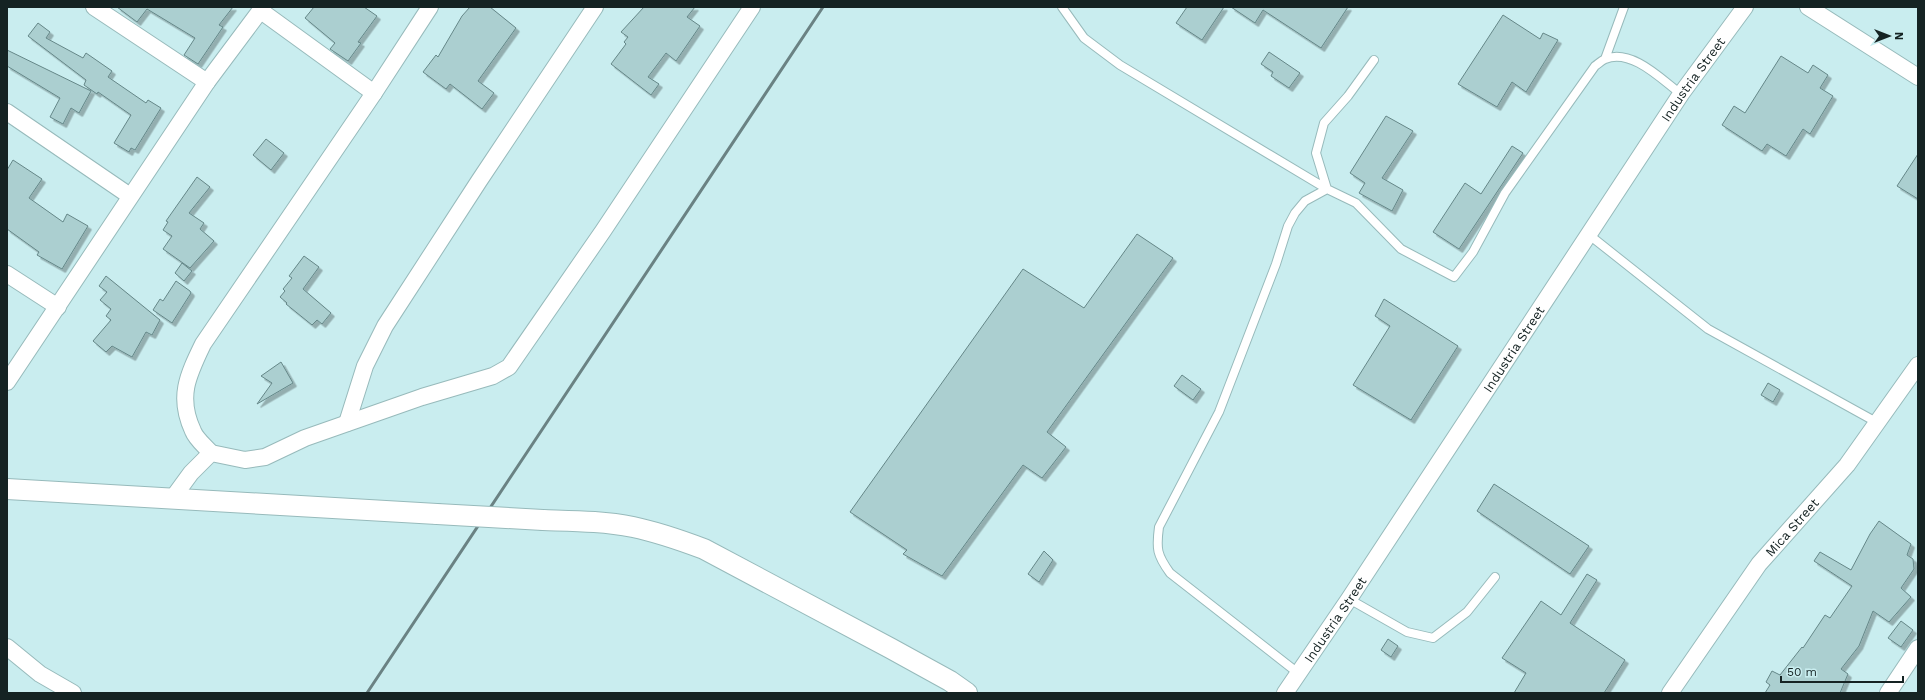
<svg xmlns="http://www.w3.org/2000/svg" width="1925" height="700" viewBox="0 0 1925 700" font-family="'Work Sans',sans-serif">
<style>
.building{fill:#abcfd0;stroke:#658788;filter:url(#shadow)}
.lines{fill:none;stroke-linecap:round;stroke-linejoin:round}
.service-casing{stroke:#97babb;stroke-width:10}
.minor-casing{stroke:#97babb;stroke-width:18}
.tertiary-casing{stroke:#97babb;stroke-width:22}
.service{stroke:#fff;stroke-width:8}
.minor{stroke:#fff;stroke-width:16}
.tertiary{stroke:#fff;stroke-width:20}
.rail{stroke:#6a8283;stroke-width:3}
.tertiary-bridge-casing{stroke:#97babb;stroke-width:22;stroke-linecap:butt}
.tertiary-bridge{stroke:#fff;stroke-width:20}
.labels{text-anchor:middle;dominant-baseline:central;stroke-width:3;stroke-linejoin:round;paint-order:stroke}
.street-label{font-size:13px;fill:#152323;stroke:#c9edef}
</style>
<defs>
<filter id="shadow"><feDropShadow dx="3.5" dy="3.5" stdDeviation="0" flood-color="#0004"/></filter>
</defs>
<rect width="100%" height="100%" fill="#c9edef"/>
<path class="building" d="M 117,7 L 233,7 L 219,25 L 223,27 L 198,64 L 184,55 L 195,38 L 147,9 L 137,22 Z
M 314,7 L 364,7 L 377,16 L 358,42 L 361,43 L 348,61 L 330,49 L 335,43 L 305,18 Z
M 470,7 L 490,7 L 516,28 L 478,81 L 494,93 L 482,109 L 450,84 L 446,89 L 423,72 L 436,55 L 438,57 L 462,16 Z
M 644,7 L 695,7 L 687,17 L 700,26 L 676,61 L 666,53 L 648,77 L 659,84 L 651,95 L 611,64 L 626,44 L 624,42 L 628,37 L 621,32 Z
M 1187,7 L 1224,7 L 1202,40 L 1176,23 Z
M 1231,7 L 1348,7 L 1321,48 L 1263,10 L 1255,23 Z
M 1503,15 L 1540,39 L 1543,33 L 1558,40 L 1526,92 L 1512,82 L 1497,107 L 1458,84 Z
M 38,23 L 50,32 L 46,38 L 83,58 L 86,53 L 112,71 L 108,77 L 146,103 L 148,100 L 161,108 L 135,150 L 131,148 L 129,152 L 114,143 L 131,115 L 98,92 L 97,94 L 84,85 L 86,80 L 28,36 Z
M 7,50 L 91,91 L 79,113 L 71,108 L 63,124 L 50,117 L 60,98 L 7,66 Z
M 1269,52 L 1300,73 L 1289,88 L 1271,76 L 1273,72 L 1261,64 Z
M 1781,56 L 1808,73 L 1813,65 L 1828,75 L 1820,88 L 1833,96 L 1810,134 L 1803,129 L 1786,156 L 1767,144 L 1762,151 L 1722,125 L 1734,106 L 1745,113 Z
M 1386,116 L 1413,131 L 1382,178 L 1403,190 L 1392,211 L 1359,193 L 1365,183 L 1350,173 Z
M 266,139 L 284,153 L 271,170 L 253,155 Z
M 1512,146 L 1523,153 L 1459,249 L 1433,232 L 1465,183 L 1481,194 Z
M 1918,154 L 1918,199 L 1897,186 Z
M 13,160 L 42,179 L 29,198 L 63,222 L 67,214 L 88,226 L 62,269 L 37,255 L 39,252 L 7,229 L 7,170 Z
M 197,177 L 210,187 L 189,213 L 204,223 L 200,229 L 214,241 L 190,268 L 163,249 L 172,236 L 163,230 L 168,222 L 166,221 Z
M 1137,234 L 1173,258 L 1047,432 L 1066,447 L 1042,478 L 1023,465 L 942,576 L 903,554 L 907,550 L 850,512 L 1023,269 L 1084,308 Z
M 304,256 L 319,267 L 303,289 L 331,313 L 322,324 L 317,320 L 312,325 L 286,304 L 287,303 L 280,297 L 285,291 L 283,289 L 292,278 L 289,276 Z
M 182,263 L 192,271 L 184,281 L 175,273 Z
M 106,276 L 160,320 L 152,335 L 146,332 L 132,357 L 112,346 L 106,352 L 93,341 L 111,320 L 106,316 L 111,309 L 100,300 L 107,292 L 99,286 Z
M 176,281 L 190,291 L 191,293 L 172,323 L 153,310 L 160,299 L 163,301 Z
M 1384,299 L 1458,346 L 1411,420 L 1353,385 L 1390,326 L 1375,316 Z
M 281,362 L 293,383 L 257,404 L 272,383 L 261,376 Z
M 1182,375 L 1201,389 L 1193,400 L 1174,386 Z
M 1768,383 L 1780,390 L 1773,402 L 1761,395 Z
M 1494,484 L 1589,546 L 1570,574 L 1477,511 Z
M 1879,521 L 1911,544 L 1907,555 L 1913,559 L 1914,569 L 1901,588 L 1911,597 L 1889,622 L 1873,611 L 1859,646 L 1841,669 L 1848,674 L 1840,693 L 1765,693 L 1770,685 L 1766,682 L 1772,671 L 1780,675 L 1802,647 L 1803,648 L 1825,615 L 1830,618 L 1852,586 L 1814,561 L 1820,552 L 1851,570 L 1870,534 Z
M 1044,551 L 1053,560 L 1039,582 L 1028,574 Z
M 1587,574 L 1597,580 L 1570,623 L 1625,660 L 1604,693 L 1514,693 L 1526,673 L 1502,658 L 1541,601 L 1561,615 Z
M 1901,621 L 1913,630 L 1901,647 L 1888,638 Z
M 1388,639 L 1398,646 L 1391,657 L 1381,650 Z"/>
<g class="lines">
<g class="service-casing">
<path id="service" d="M 1062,7 L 1084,38 L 1120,65 L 1327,189
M 1605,59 L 1624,7
M 1327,189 L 1316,153 L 1324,123 L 1348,96 L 1374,60
M 1588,234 L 1708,329 L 1878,423
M 1349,599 L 1407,632 L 1433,638 L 1467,612 L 1495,577
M 1298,673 L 1170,573 C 1157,555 1156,549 1159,527 L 1219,412 L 1276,264 L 1288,226 L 1295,213 L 1305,201 L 1327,189 L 1356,203 L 1401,249 L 1454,277 L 1473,252 L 1505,193 L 1595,66 C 1598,64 1601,61 1605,59 C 1632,48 1662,80 1681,94"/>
</g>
<g class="minor-casing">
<g id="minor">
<path d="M 94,7 L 207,82"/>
<path d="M 1808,7 L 1918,77"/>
<path d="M 261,11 L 374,93"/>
<path d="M 7,112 L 130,196"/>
<path d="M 7,274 L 58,307"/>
<path d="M 7,382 L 207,82 L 263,7"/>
<path d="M 347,423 L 365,366 L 385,326 L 479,181 L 595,7"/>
<path d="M 211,453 C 205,446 196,439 193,431 C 177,397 188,375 203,344 L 374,93 L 430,7"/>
<path d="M 172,499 L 191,473 L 211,453 L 245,460 L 265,457 L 305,438 L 422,397 L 493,376 L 509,367 L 603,231 L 752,7"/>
<path d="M 7,647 L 40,674 L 73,693"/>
<path id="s1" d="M 1285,693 L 1349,599 L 1681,94 L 1745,7"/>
<path id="s2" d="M 1670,693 L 1759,564 L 1847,465 L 1918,365"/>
<path d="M 1888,693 L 1918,648"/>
</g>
</g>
<g class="tertiary-casing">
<path id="tertiary" d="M 7,489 L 437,514
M 543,520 C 573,521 603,521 633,527 C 657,532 680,540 704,549 L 890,648 L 950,681 L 967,693"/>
</g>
<use href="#service" class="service"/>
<use href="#minor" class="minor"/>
<use href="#tertiary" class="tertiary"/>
<path class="rail" d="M 367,693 L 823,7"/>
<g class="tertiary-bridge-casing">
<path id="tertiary-bridge" d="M 437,514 L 543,520"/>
</g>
<use href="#tertiary-bridge" class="tertiary-bridge"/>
</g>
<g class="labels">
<g class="street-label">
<text stroke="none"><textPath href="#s1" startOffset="737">Industria Street</textPath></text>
<text stroke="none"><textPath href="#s1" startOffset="413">Industria Street</textPath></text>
<text stroke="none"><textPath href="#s2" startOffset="206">Mica Street</textPath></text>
<text stroke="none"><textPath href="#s1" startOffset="89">Industria Street</textPath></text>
</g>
</g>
<rect width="1925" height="700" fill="none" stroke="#152323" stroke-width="16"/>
<g transform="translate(1889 36) rotate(90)" stroke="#c9edef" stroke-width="3" paint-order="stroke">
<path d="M0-3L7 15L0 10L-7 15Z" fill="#152323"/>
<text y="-6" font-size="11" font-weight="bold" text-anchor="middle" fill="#152323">N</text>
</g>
<path d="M1781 676v6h122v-6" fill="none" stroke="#152323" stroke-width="2"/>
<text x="1787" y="676" font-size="12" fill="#152323" stroke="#c9edef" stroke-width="3" paint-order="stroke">50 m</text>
</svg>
